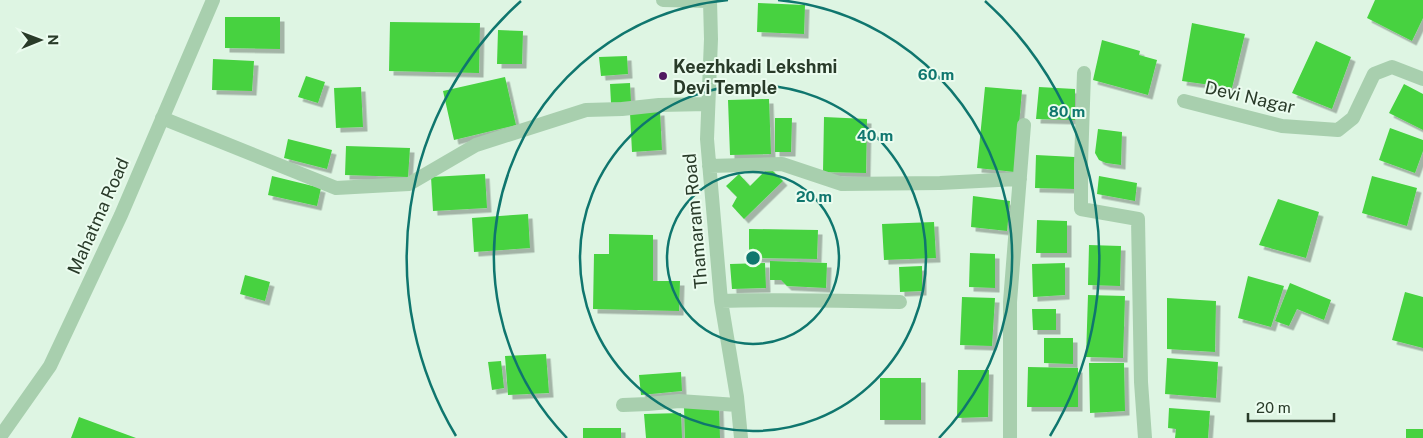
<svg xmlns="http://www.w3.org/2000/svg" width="1423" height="438" viewBox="0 0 1423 438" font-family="'Public Sans',sans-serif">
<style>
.building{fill:#47d240;filter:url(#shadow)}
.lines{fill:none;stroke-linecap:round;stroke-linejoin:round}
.minor{stroke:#a8cfae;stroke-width:14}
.ring{fill:none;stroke:#0f766e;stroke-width:2.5}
.poi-dot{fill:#511a61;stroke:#ebfcef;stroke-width:2}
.labels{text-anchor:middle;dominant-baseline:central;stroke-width:4;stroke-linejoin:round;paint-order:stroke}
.poi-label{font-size:18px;font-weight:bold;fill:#293b29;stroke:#ebfcef;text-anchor:start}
.street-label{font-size:18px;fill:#293b29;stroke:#ebfcef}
.centre{fill:#0f766e;stroke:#ebfcef;stroke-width:2.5}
.ring-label{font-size:15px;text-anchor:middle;font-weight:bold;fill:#0f766e;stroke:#ebfcef;stroke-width:4;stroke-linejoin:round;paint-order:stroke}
</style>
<defs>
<filter id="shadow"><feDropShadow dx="4.5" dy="4.5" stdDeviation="0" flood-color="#0004"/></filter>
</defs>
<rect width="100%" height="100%" fill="#def5e3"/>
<path class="building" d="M 1375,0 L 1423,0 L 1423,18 L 1412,41 L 1367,18 Z
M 758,3 L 805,5 L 804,34 L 757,32 Z
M 225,17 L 280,17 L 280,49 L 225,48 Z
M 390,22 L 480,23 L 479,73 L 389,71 Z
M 1192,23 L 1245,34 L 1232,88 L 1182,81 Z
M 498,30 L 523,31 L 522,64 L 497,64 Z
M 1102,40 L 1140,51 L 1139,55 L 1157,60 L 1148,95 L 1093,80 Z
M 1316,41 L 1351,57 L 1332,109 L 1292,93 Z
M 627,56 L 628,74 L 601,76 L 599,57 Z
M 213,59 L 254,61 L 252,91 L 212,90 Z
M 306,76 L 325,82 L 318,103 L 298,97 Z
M 505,77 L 516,125 L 454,140 L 443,91 Z
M 630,83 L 631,102 L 611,103 L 610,84 Z
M 1404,84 L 1423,94 L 1423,130 L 1389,113 Z
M 361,87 L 363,127 L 336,128 L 334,88 Z
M 985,87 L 1022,90 L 1015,172 L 977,168 Z
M 1039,87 L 1075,89 L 1075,120 L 1036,119 Z
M 769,99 L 771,154 L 730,155 L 728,100 Z
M 660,111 L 662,150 L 632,152 L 630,113 Z
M 824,117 L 867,119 L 866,173 L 823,172 Z
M 775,118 L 792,118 L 791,152 L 775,152 Z
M 1390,128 L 1423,140 L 1423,151 L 1415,173 L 1379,160 Z
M 1098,129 L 1122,132 L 1121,165 L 1106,163 L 1099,160 L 1095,153 Z
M 288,139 L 332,150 L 327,169 L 284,158 Z
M 346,146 L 410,148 L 408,177 L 345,175 Z
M 1036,155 L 1075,157 L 1075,189 L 1035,188 Z
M 769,167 L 783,181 L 744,219 L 732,206 L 737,197 L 726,186 L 739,174 L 750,186 Z
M 485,174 L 487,208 L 433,211 L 431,177 Z
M 272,176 L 321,188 L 317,206 L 268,195 Z
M 1099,176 L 1137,183 L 1135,201 L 1097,194 Z
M 1372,176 L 1417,188 L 1407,226 L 1362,213 Z
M 973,196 L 1010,201 L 1007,231 L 971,227 Z
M 1278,199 L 1319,212 L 1306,258 L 1259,245 Z
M 528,214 L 530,248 L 474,252 L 472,218 Z
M 1037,220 L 1067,221 L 1067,253 L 1036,253 Z
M 934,222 L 936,258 L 884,260 L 882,224 Z
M 749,229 L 818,230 L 817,259 L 749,258 Z
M 609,234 L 653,235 L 653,281 L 680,281 L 679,311 L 593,309 L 594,254 L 609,254 Z
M 1089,245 L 1121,246 L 1120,286 L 1088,285 Z
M 970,253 L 995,254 L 995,288 L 969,287 Z
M 770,261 L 827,263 L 826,288 L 787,286 L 781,280 L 770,280 Z
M 765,263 L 766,288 L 732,289 L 730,264 Z
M 1065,263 L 1065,295 L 1033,297 L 1032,264 Z
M 922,266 L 922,291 L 900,292 L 899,267 Z
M 245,275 L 270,282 L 265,301 L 240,294 Z
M 1248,276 L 1284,286 L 1271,327 L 1238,318 Z
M 1290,283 L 1331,300 L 1324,320 L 1297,309 L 1289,326 L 1275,321 Z
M 1405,292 L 1423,297 L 1423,348 L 1392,340 Z
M 1088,295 L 1125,296 L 1123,358 L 1086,357 Z
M 962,297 L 995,298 L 992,346 L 960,345 Z
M 1167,298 L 1216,301 L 1215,352 L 1167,349 Z
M 1032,309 L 1056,309 L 1056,330 L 1033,330 Z
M 1044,338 L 1073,338 L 1073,364 L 1044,363 Z
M 546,354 L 549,393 L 508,395 L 505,356 Z
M 1167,358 L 1218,362 L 1216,398 L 1165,394 Z
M 501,361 L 504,388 L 492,390 L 488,362 Z
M 1089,363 L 1124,363 L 1125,411 L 1090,413 Z
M 1028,367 L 1078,368 L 1078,407 L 1027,407 Z
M 958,370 L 989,370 L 988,417 L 957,418 Z
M 681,372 L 682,391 L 641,395 L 639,375 Z
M 880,378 L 921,378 L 921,420 L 880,420 Z
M 719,406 L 720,438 L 685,438 L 684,407 Z
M 1169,408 L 1210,411 L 1208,438 L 1175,438 L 1176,429 L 1168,428 Z
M 681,413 L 682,438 L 646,438 L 644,414 Z
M 79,417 L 136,438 L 71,438 Z
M 583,428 L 621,428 L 621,438 L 583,438 Z
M 1406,429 L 1423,429 L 1423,438 L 1406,438 Z"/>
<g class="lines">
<path class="minor" d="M 663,0 L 709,1
M 710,0 L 711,39 L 707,139 L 721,301 L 737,397 L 741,438
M 1084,73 L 1081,164 L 1081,209 L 1138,219 L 1141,382 L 1145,438
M 1184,101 L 1282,126 L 1338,130 L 1353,118 L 1374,74 L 1392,67 L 1423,79
M 162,118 L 336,188 L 409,184 L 476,145 L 586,110 L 622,109 L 659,105 L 708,104
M 709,166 L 782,164 L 842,184 L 940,183 L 1020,179
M 721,301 C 780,299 840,301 900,302
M 623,405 L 648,404 L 679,401 L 737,405
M 0,437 L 50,366 L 121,215 L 213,0
M 1010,438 L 1010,302 L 1024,125"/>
</g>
<g class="ring">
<circle cx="753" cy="258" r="86"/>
<circle cx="753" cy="258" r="173"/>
<path d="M567 438A259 259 0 0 1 728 0M778 0A259 259 0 0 1 939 438"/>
<path d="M456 436A346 346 0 0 1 521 1M985 1A346 346 0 0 1 1050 436"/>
</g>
<circle class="poi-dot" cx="663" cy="76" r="5"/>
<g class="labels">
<g class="poi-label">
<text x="673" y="66">Keezhkadi Lekshmi<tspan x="673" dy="21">Devi Temple</tspan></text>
</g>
<g class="street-label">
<text transform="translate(1250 97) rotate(13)">Devi Nagar</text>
<text transform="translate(98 216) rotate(-66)">Mahatma Road</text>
<text transform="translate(695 221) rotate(-95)">Thamaram Road</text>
</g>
</g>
<circle cx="753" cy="258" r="8" class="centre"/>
<g class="ring-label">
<text x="936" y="80">60 m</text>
<text x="1067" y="117">80 m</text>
<text x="875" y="141">40 m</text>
<text x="814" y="202">20 m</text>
</g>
<g transform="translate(40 40) rotate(89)" stroke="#ebfcef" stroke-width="4" paint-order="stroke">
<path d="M0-4L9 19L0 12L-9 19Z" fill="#293b29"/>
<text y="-8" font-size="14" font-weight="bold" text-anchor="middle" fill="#293b29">N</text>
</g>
<path d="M1248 413v8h86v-8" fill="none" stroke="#293b29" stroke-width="2.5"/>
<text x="1256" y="413" font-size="15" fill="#293b29" stroke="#ebfcef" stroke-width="4" paint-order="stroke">20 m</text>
</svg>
